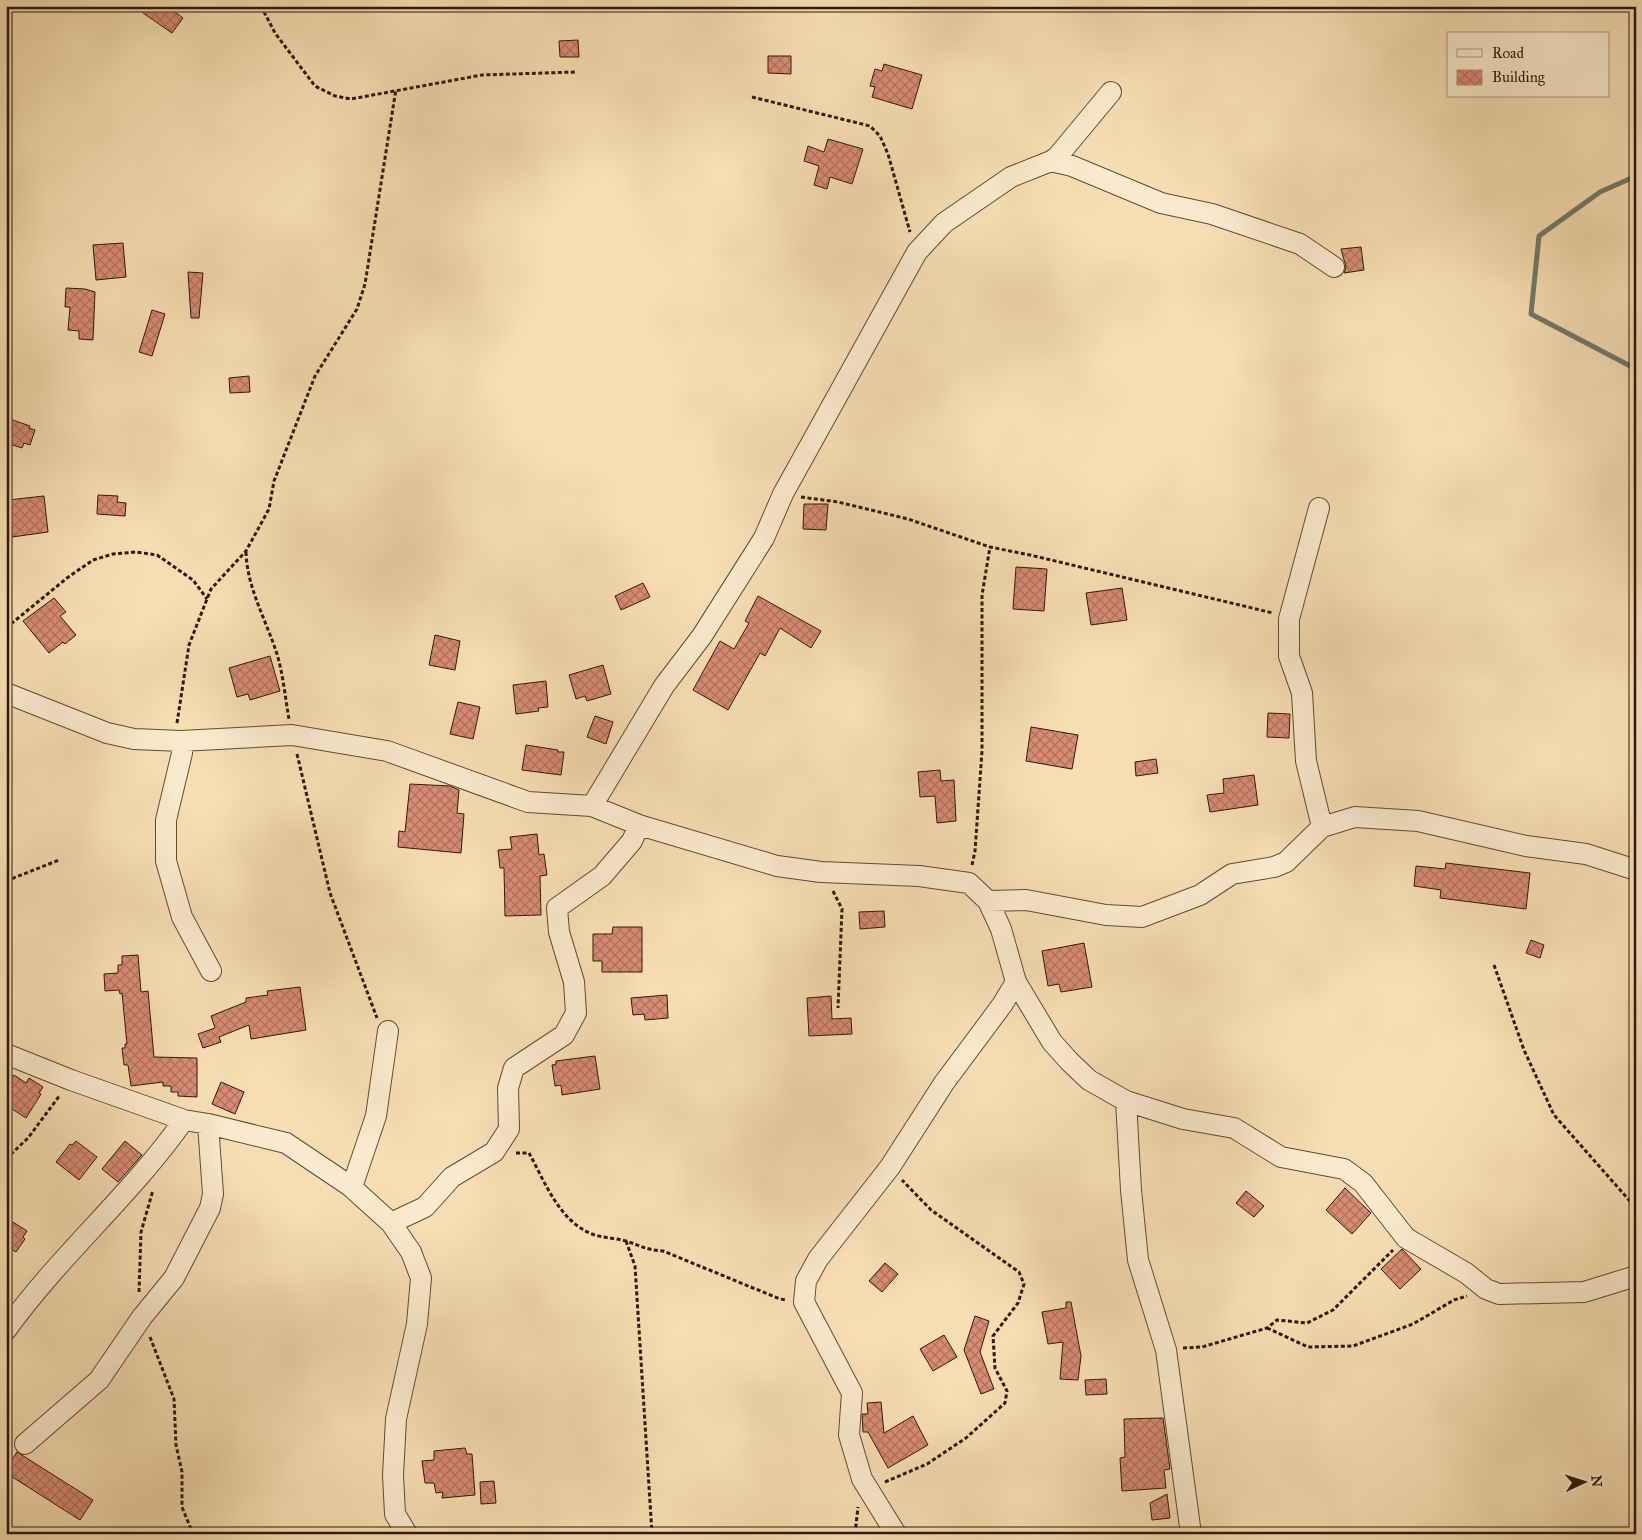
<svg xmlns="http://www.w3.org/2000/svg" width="1642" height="1540" viewBox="0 0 1642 1540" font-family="'IM FELL Great Primer',serif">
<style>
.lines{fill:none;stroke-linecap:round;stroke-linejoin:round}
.stream{stroke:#717a6b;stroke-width:5}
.building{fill:url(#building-cross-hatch);stroke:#2f180c}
.minor-casing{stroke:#614a36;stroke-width:22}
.path{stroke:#2f180c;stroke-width:3;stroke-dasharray:4 2.5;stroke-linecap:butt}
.minor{stroke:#faeacd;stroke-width:20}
</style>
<defs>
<pattern id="building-cross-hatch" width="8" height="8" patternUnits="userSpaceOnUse" patternTransform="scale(1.25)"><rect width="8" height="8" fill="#d98b76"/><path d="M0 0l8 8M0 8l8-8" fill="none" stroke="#b0715f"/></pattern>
</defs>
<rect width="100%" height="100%" fill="#f7deb2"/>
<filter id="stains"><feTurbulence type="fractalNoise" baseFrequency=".004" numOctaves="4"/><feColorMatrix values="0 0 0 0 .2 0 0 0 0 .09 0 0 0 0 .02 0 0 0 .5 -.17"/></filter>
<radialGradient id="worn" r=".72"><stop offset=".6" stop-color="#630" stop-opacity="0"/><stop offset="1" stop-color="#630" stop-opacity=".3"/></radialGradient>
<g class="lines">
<path class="stream" d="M 1636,176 L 1600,192 L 1539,236 L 1531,314 L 1636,369"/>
</g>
<path class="building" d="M 133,6 L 167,6 L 183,18 L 172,33 Z
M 578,40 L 579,57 L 560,57 L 559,41 Z
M 768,56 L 791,56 L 791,74 L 768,73 Z
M 884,64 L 922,75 L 912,109 L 872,97 L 875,87 L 870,86 L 875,69 L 882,71 Z
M 828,139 L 863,149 L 852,184 L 830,177 L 827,189 L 814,185 L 819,166 L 804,161 L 808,146 L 824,152 Z
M 123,243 L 126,277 L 96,280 L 93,245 Z
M 1361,247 L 1364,270 L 1344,273 L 1346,267 L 1341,249 Z
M 188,272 L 203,273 L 199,318 L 191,318 Z
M 66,288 L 85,289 L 95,292 L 93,340 L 79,339 L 79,331 L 68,330 L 70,307 L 65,307 Z
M 152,310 L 165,314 L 152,356 L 139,352 Z
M 249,376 L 250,392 L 230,393 L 229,378 Z
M 10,419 L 30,426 L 29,428 L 35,430 L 30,445 L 24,443 L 22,448 L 6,443 L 6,431 Z
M 98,495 L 118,496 L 117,502 L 126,503 L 125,516 L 97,514 Z
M 44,496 L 48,532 L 12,537 L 8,500 Z
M 804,504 L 828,504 L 826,530 L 803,529 Z
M 1016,567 L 1047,569 L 1044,611 L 1013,609 Z
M 643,583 L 650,597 L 621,610 L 615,596 Z
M 1122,588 L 1127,620 L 1091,625 L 1086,593 Z
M 758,596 L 821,631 L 811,648 L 780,628 L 765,656 L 760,653 L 728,710 L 693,690 L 720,641 L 734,649 L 749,623 L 745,621 Z
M 54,598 L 66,612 L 60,616 L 76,635 L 65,644 L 63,642 L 49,653 L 23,621 Z
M 435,635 L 460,641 L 455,670 L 429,665 Z
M 270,656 L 280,691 L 250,700 L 248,694 L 237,697 L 229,668 Z
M 603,665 L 611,694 L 587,701 L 585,696 L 576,699 L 569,675 Z
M 546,681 L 548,707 L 538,708 L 539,711 L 516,714 L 513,685 Z
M 458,702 L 480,707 L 473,739 L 450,734 Z
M 1268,713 L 1290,714 L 1289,738 L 1267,737 Z
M 595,716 L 613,722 L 606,744 L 587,737 Z
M 1031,727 L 1078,735 L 1072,769 L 1026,761 Z
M 526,745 L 558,750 L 558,752 L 564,752 L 561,775 L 522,770 Z
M 1156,759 L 1158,773 L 1136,776 L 1135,762 Z
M 940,770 L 941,781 L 954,780 L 956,821 L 937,823 L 935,796 L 920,797 L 918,772 Z
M 1254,775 L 1258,805 L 1210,812 L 1207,795 L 1224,793 L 1223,779 Z
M 410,784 L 450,786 L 459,790 L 457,813 L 464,814 L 461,853 L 398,847 L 399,831 L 405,832 Z
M 537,834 L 539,855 L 544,854 L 547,875 L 540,876 L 541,915 L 505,916 L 504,868 L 500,868 L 498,850 L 512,849 L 510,837 Z
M 1446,863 L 1530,873 L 1526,909 L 1440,898 L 1441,890 L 1414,886 L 1416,866 L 1445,869 Z
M 884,911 L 885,927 L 860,929 L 859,912 Z
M 613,927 L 642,927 L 642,972 L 602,972 L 602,961 L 593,961 L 593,934 L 612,934 Z
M 1531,940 L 1544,945 L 1540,958 L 1526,953 Z
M 1084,943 L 1092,987 L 1061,992 L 1059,984 L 1048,986 L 1042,951 Z
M 138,955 L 141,992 L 148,991 L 154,1057 L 197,1058 L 197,1097 L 178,1096 L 178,1092 L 171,1092 L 171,1086 L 163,1086 L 163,1082 L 131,1086 L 128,1065 L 124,1065 L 122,1048 L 125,1048 L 125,1044 L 127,1044 L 122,993 L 120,994 L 119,990 L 105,991 L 104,974 L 118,973 L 118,965 L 122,965 L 122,956 Z
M 300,987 L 306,1030 L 251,1039 L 249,1025 L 219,1037 L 221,1042 L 203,1048 L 198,1034 L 215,1028 L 211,1016 L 246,1002 L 246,998 L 268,995 L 267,991 Z
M 667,995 L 668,1018 L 645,1020 L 644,1014 L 633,1015 L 631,998 Z
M 831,996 L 832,1019 L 851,1018 L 852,1034 L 809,1036 L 807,998 Z
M 595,1056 L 600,1089 L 562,1095 L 561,1085 L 555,1086 L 552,1065 L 556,1064 L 556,1061 Z
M 14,1075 L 26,1083 L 29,1078 L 43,1087 L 39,1093 L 41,1094 L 26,1118 L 6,1105 L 6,1087 Z
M 221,1082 L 244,1092 L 235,1114 L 212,1104 Z
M 76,1141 L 97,1157 L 79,1180 L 56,1162 L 70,1144 L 72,1145 Z
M 125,1141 L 142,1155 L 118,1182 L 102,1169 Z
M 1345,1188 L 1371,1213 L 1352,1234 L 1326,1210 Z
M 1246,1191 L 1264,1206 L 1254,1217 L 1236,1203 Z
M 13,1222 L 27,1231 L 23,1237 L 25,1239 L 16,1252 L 6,1246 L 6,1231 Z
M 1402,1249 L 1421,1269 L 1400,1289 L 1381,1269 Z
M 885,1263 L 898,1274 L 882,1292 L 869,1281 Z
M 1066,1302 L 1071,1302 L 1081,1356 L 1078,1380 L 1060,1379 L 1063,1342 L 1048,1344 L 1042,1312 L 1066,1308 Z
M 975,1316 L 989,1321 L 980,1352 L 994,1389 L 981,1394 L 964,1350 Z
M 944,1335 L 957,1357 L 933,1371 L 920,1349 Z
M 1106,1379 L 1107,1394 L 1086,1395 L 1085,1380 Z
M 881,1402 L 884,1433 L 913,1416 L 928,1445 L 888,1468 L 868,1432 L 863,1432 L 862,1414 L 868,1414 L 867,1403 Z
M 1163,1418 L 1170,1469 L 1164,1470 L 1166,1488 L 1122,1491 L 1120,1458 L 1125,1457 L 1124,1419 Z
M 465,1448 L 467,1454 L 472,1454 L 475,1495 L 442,1498 L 443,1492 L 436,1493 L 434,1483 L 425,1483 L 422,1461 L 434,1460 L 434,1451 Z
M 17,1452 L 93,1500 L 80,1520 L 6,1473 L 6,1469 Z
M 494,1481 L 496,1503 L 481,1504 L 480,1482 Z
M 1167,1494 L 1170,1518 L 1152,1520 L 1150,1503 Z"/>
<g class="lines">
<g class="minor-casing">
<path id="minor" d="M 1051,161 L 1057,157 L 1111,92
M 1319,508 L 1289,619 L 1289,656 L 1302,693 L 1306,761 L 1322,827
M 6,693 L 107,733 L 134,739 L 181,741 L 292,735 L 387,751 L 528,802 L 592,806 L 639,825 L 777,866 L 821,872 L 919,876 L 969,883 L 988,901 L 1001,929 L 1016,982 L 1052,1042 L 1069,1061 L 1089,1080 L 1126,1101 L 1183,1119 L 1234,1128 L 1281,1157 L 1344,1169 L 1363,1183 L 1406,1238 L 1466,1273 L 1486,1289 L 1499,1294 L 1584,1292 L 1636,1276
M 181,741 L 182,753 L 166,820 L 166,861 L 182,917 L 211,971
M 592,806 L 664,686 L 702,636 L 764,538 L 783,494 L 917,252 L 944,223 L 976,201 L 1011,177 L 1051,161 L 1072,166 L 1161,203 L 1212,214 L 1300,244 L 1334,267
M 988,901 L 1026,900 L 1106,915 L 1142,917 L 1200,895 L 1232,874 L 1274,867 L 1286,862 L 1322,827 L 1355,817 L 1418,821 L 1526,846 L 1586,854 L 1636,870
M 6,1054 L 71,1080 L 184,1120 L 208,1124 L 286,1143 L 350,1186 L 391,1223 L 411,1252 L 421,1278 L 417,1324 L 396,1419 L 393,1475 L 395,1514 L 407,1534
M 1126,1101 L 1131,1190 L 1138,1260 L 1166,1350 L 1191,1534
M 350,1186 L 354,1181 L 376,1116 L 388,1031
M 391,1223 L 425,1207 L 452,1177 L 494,1152 L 509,1129 L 508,1088 L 514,1068 L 564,1035 L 576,1013 L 574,982 L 559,932 L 557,908 L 602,876 L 632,841 L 639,825
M 6,1330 C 60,1255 131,1195 184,1120
M 25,1444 L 99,1380 L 142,1317 L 174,1278 L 210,1208 L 213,1194 L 208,1124
M 896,1534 L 862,1479 L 849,1435 L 852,1393 L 804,1302 L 806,1281 L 818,1259 L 890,1167 L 944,1083 L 1002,1005 L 1016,982"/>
</g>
<path class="path" d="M 261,6 L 275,33 L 315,86 L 335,96 L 351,99 L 482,75 L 576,72
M 752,97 L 870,126 L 880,136 L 888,154 L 910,232
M 801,497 L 838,502 L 908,519 L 990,547 L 1030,555 L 1273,613
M 246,552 C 247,587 265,618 276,651 C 283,672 285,697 289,719
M 6,628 L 67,578 L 93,560 L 113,554 L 136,552 L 157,555 L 193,580 L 207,599
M 177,723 L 189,645 L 207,599 L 211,589 L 246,551 L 269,509 L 274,481 L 315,376 L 357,309 L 365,284 L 396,89
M 297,754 L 330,893 L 377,1018
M 972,865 L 975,851 L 982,751 L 982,595 L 990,547
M 6,881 L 59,860
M 833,891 L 842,909 L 838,1008
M 1494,965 L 1524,1050 L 1554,1115 L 1636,1208
M 516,1153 L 529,1153 C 545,1182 559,1221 592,1234 C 603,1238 615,1238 626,1241 C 641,1246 647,1250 663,1251 L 780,1299 L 786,1300
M 6,1159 L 28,1138 L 60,1095
M 626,1241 L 635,1266 L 652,1534
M 139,1292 L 141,1232 L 153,1190
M 1267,1328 L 1308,1347 L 1353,1346 L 1413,1324 L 1454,1300 L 1467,1296
M 150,1337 L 174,1399 L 176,1445 L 182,1472 L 182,1507 L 193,1534
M 1183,1348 L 1202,1347 L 1267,1328 L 1277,1320 L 1307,1323 L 1333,1310 L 1393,1250
M 885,1482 L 927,1464 L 966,1438 L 1005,1403 L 1007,1391 L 995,1368 L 993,1336 L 1018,1303 L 1024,1284 L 1019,1272 L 931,1210 L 902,1180
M 855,1534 L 858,1507"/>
<use href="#minor" class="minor"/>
</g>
<rect width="1642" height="1540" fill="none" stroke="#f7deb2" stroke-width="25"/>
<rect x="8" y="8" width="1627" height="1525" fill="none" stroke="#2f180c" stroke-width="2.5"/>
<rect x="12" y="12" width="1617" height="1515" fill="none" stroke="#2f180c"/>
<rect x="1447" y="32" width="162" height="65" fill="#faeacd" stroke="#a99680"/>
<rect x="1457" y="49" width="25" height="8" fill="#faeacd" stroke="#a99680"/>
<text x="1492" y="58" font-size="15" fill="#2f180c">Road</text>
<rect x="1457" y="70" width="25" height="15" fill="url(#building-cross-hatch)" stroke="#a99680"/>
<text x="1492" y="82" font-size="15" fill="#2f180c">Building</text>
<g transform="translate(1584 1482) rotate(86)" stroke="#faeacd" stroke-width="4" paint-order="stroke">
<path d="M0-4L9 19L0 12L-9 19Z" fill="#2f180c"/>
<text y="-8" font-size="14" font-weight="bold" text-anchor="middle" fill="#2f180c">N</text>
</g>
<rect width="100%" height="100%" filter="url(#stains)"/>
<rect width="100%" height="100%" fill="url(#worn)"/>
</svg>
